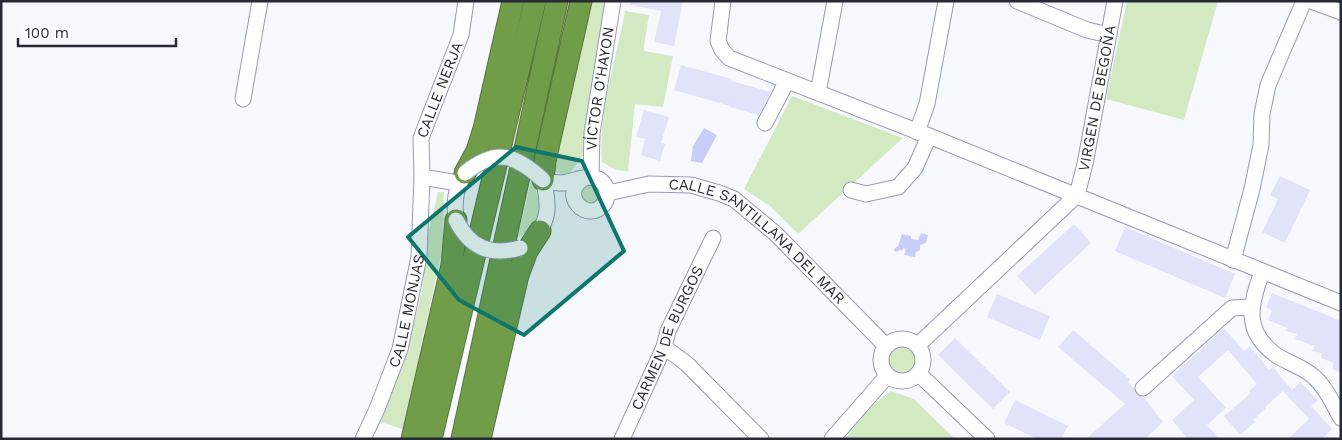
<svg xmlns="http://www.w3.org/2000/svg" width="1342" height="440" viewBox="0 0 1342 440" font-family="'Work Sans',sans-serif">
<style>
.green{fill:#d2e9c1}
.water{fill:#c8cdf9}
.building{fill:#e0e3f9}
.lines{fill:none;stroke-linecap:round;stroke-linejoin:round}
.minor-casing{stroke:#969ab6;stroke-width:17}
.highway-casing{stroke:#577441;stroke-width:23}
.minor{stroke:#fff;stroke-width:15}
.highway{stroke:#719d48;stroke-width:21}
.minor-bridge-casing{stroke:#969ab6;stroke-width:17;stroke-linecap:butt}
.minor-bridge{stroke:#fff;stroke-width:15}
.marked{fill:#0f766e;fill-opacity:0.2;stroke:#0f766e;stroke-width:4;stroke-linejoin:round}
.labels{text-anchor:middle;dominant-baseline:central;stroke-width:4.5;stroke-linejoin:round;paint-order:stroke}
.street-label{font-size:15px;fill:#272934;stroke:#fff}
</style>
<rect width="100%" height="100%" fill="#f8f9ff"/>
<path class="green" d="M 590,1 L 605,1 L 586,121 L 583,156 L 569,174 L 562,174 L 556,172 L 555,164 Z
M 1127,1 L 1218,1 L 1184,120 L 1106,99 Z
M 625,11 L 649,15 L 644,45 L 644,51 L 673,56 L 663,107 L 635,104 L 628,171 L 616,170 L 602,162 C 598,111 616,61 625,11 Z
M 792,96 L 903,138 L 798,234 L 770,206 L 744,189 Z
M 531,180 C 544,201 542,227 518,237 Z
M 590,180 L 603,190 L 597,204 L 584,204 L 578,190 Z
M 438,192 L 444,192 L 443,246 L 403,429 L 380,422 L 407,348 L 417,311 L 423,286 L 425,248 Z
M884 361a17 17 0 1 1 34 0a17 17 0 1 1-34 0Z
M 891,391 L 914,399 L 955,439 L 845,439 L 871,406 Z"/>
<path class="water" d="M 704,128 L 717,135 L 702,163 L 691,161 L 693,146 Z
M 921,233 L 928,235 L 926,243 L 920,245 L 920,250 L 916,252 L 915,257 L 904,255 L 906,250 L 904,248 L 901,251 L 900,249 L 899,251 L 895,252 L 894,249 L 898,246 L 902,234 L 911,236 L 911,239 L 918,240 Z"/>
<path class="building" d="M 630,1 L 683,1 L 674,46 L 654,42 L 661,11 L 630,5 Z
M 681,65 L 732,79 L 731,81 L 771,92 L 759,115 L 730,107 L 730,106 L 674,90 Z
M 644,110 L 669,117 L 661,143 L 665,144 L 660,161 L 641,155 L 645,139 L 636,137 Z
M 1280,176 L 1310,190 L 1285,243 L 1262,232 L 1278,199 L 1270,195 Z
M 1074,224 L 1091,243 L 1035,295 L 1017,276 Z
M 1125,227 L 1235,274 L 1225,298 L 1115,251 Z
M 1272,293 L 1341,321 L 1341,373 L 1332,369 L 1334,363 L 1321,358 L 1322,353 L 1312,351 L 1315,346 L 1295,339 L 1297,334 L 1286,331 L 1287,328 L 1268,320 L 1272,311 L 1266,307 Z
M 997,294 L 1050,316 L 1040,340 L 987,317 Z
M 1224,328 L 1244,351 L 1250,346 L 1269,370 L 1273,367 L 1292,390 L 1300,382 L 1318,400 L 1311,406 L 1332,429 L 1322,439 L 1288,439 L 1309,419 L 1283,391 L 1265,407 L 1266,408 L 1253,420 L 1255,422 L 1240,435 L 1224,416 L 1251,393 L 1249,391 L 1257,384 L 1228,350 L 1198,377 L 1226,408 L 1207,425 L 1219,439 L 1188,439 L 1172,420 L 1194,400 L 1172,376 Z
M 1073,330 L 1130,379 L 1128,382 L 1134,388 L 1136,394 L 1143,397 L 1149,404 L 1163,422 L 1145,439 L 1086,439 L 1125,404 L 1058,347 Z
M 955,338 L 1010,392 L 993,409 L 938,355 Z
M 1015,400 L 1068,426 L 1061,439 L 1037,439 L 1004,423 Z"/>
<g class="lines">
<g class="minor-casing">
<g id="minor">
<path d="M 723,1 L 718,41 L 722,50 L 729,58 L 929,136 L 1341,303"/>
<path d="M 1017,1 L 1087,30 L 1109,35"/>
<path d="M 1311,1 L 1341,12"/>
<path d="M 818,93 L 835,1"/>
<path d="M 243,99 L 260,1"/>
<path d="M 765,123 L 787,81"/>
<path d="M 917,132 L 927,104 L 946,1"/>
<path d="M 422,177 L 458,183"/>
<path id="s1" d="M 591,177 L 592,133 L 613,1"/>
<path d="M 544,182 C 550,182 557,183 563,183 C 575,181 587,174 598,179 C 603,181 608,188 607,194 C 607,198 606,202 603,205 C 587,224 558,194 584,178"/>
<path d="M 851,190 L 866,194 L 898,187 L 915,168 L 929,136"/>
<path id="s2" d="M 608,193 L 649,184 L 691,185 L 719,193 L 734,199 L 776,234 L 886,346"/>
<path id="s3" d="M 1077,195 L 1085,164 L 1115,1"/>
<path d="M 456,220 C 454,202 455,189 465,173"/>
<path d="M 532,238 C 551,222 549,202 543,180"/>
<path d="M 1233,260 L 1252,189 L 1261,145 L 1262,114 L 1268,85 L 1304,1"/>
<path d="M 1262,272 C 1250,305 1243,331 1276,355 C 1288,363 1303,367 1313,376 C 1326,387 1333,404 1341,418"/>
<circle cx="902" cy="360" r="21"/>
<path d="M 918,345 L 1077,195"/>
<path d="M 664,347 L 687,364 L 761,439"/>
<path d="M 919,374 L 987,439"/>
<path d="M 1143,388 L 1232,308 L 1252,307"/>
<path id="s4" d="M 363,439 L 377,409 L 400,349 L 419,257 L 422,177 L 421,138 L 461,35 L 466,1"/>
<path id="s5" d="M 622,439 L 664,347 L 668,331 L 713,238"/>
<path d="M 832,439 L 887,376"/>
</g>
</g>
<g class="highway-casing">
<path id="highway" d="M 465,173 L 477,151 L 484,129 L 513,1
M 543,180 L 545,161 L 581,1
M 412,439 L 452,265 L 456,220
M 431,439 L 535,1
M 462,439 L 557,1
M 480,439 L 518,275 L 527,251 L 540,231"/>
</g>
<use href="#minor" class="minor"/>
<use href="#highway" class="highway"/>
<g class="minor-bridge-casing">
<path id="minor-bridge" d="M 465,173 C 496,148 515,154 543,180
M 456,220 C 470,248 490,256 520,248"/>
</g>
<use href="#minor-bridge" class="minor-bridge"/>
</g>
<path class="marked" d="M 516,147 L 582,161 L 624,251 L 524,335 L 459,300 L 408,237 Z"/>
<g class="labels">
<g class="street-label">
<text stroke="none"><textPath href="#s4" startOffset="362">CALLE NERJA</textPath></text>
<text stroke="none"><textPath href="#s1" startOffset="89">VÍCTOR O'HAYON</textPath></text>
<text stroke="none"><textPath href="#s3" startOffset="99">VIRGEN DE BEGOÑA</textPath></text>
<text stroke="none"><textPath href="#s2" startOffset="170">CALLE SANTILLANA DEL MAR</textPath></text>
<text stroke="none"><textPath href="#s4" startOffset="136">CALLE MONJAS</textPath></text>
<text stroke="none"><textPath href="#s5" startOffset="111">CARMEN DE BURGOS</textPath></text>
</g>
</g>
<rect width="1342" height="440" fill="none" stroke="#272934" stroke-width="5"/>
<path d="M18 38v8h158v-8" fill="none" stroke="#272934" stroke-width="2.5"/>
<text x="25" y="38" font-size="15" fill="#272934" stroke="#ffffff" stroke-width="4" paint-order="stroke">100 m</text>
</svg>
